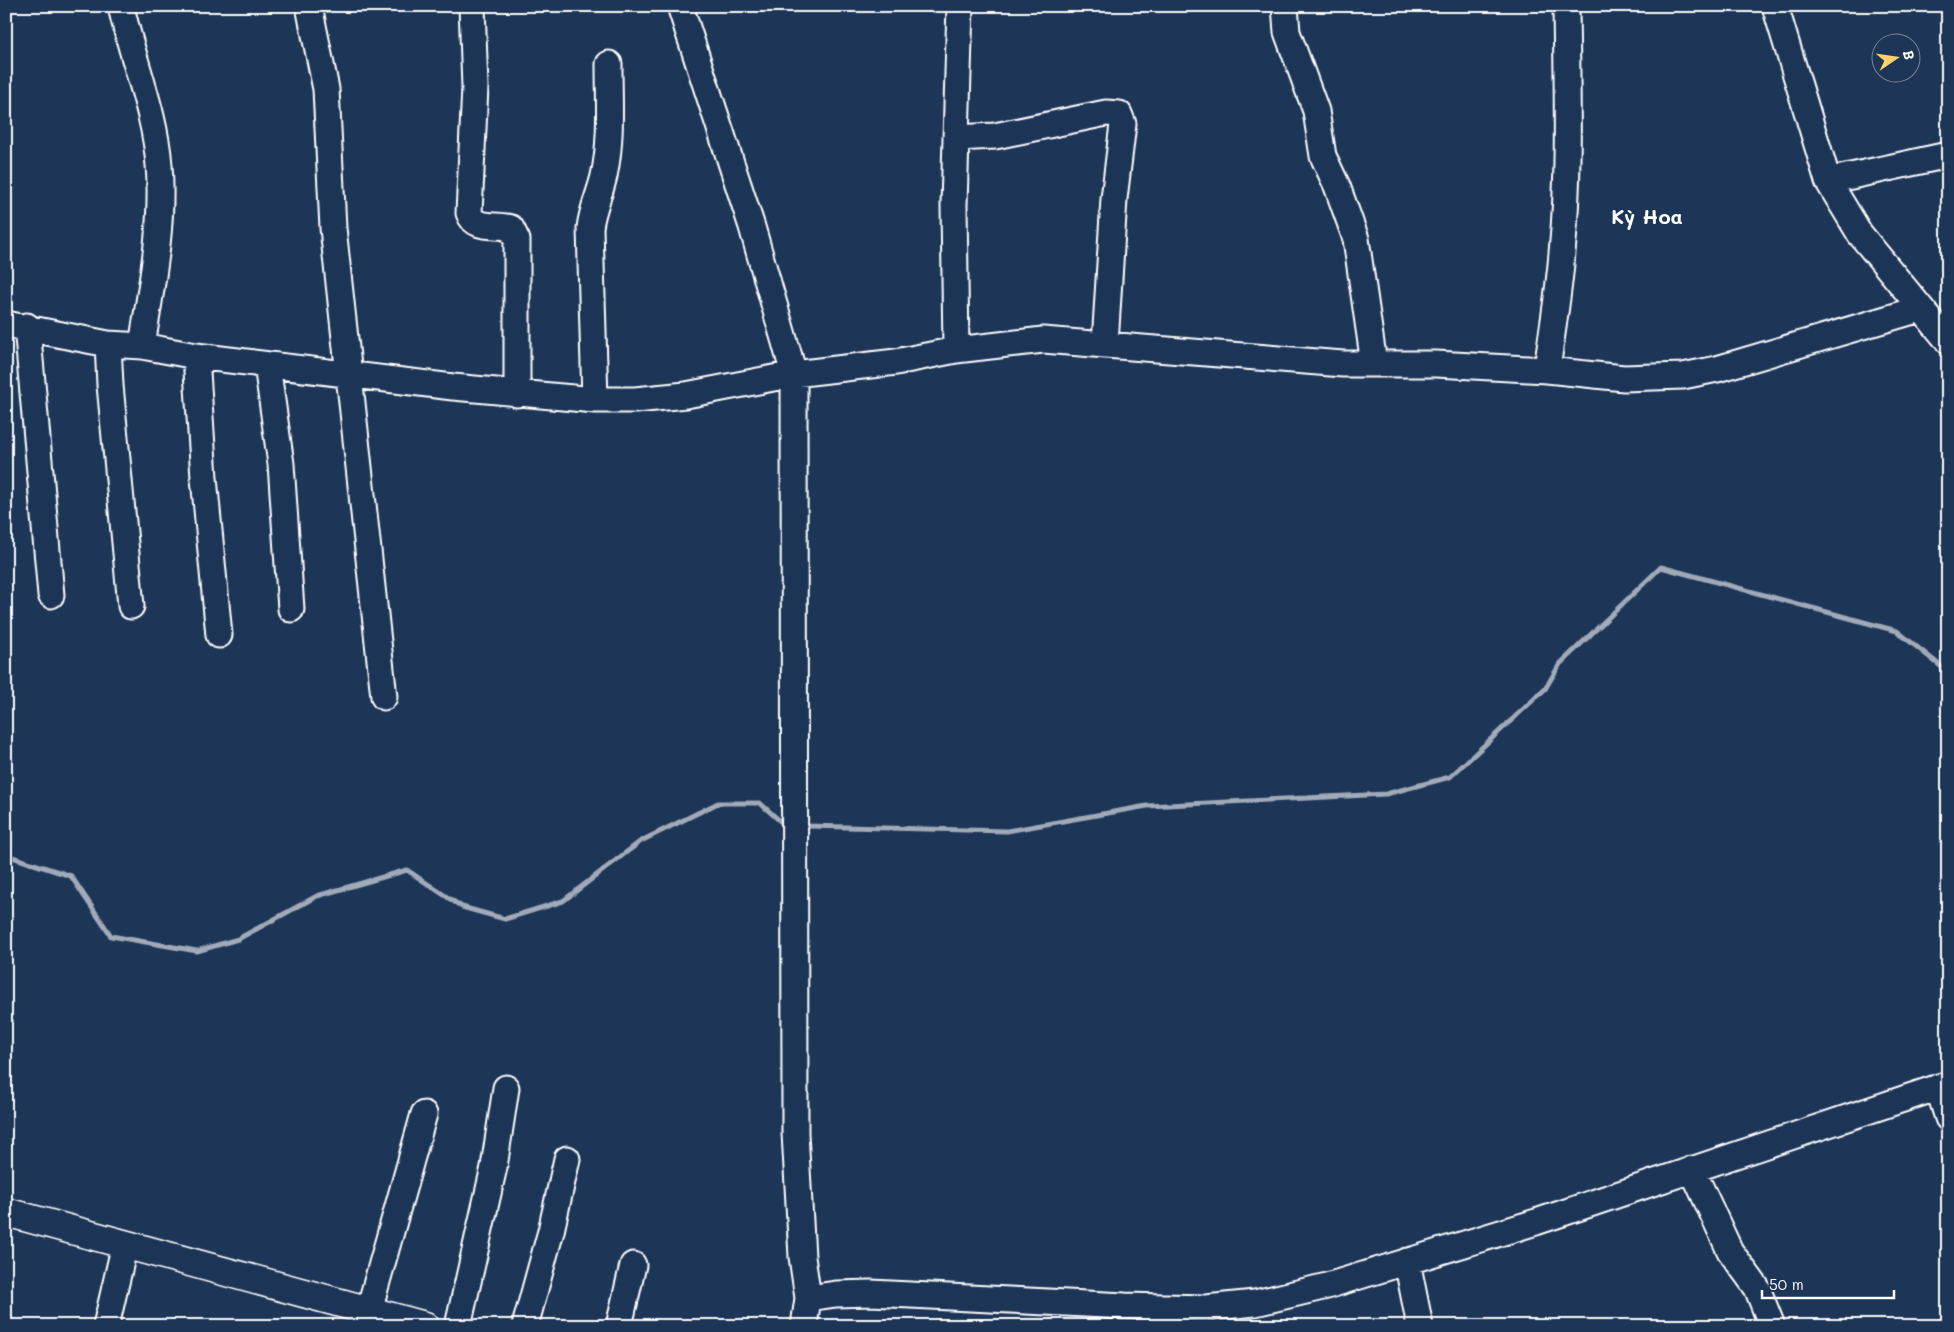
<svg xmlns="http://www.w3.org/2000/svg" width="1954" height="1332" viewBox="0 0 1954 1332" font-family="Mali,sans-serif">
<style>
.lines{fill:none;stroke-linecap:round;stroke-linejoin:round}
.stream{stroke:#a0aab8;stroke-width:5}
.minor-casing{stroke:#fff;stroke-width:29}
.major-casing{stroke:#fff;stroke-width:31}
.minor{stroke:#1d3557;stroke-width:25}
.major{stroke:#1d3557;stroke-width:28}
.labels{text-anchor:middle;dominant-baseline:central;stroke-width:4;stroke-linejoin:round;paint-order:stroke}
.district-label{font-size:20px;font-weight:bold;fill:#fff;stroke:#1d3557}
</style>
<rect width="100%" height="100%" fill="#1d3557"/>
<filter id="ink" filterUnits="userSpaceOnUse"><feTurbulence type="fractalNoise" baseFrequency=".02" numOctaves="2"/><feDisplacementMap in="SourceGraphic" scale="10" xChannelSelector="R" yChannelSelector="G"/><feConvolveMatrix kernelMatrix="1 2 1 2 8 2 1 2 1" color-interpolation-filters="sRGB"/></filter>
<g filter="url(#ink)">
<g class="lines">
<path class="stream" d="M 806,826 L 1007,831 L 1147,806 L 1386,794 L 1450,777 L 1545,689 L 1560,664 L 1661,567 L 1897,631 L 1948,672
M 6,855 L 71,876 L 111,936 L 197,951 L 238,939 L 317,896 L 407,870 L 462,907 L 505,919 L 563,901 L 641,841 L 718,803 L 760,803 L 781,822"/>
<g class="minor-casing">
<path id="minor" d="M 121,6 C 132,59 155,111 159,165 C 164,225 151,287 142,346
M 309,6 L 326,89 L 333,228 L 384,697
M 472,6 L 475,87 L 469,213 C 475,231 496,223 511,228 L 517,240 L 517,394
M 680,6 L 752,227 L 794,374 L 795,1133 L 802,1257 L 808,1298 L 804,1326
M 1285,6 L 1287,32 L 1316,111 L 1323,156 L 1337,186 L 1356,239 L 1374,364
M 1775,6 L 1828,181 L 1860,234 L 1948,341
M 956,138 L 995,136 L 1106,113 L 1119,114 L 1123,124 L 1114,199 L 1105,344
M 1828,181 L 1948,155
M 6,324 L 108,344 L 142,346 L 196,356 L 453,387 L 595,400 L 635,400 L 686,395 L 794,374 L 896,362 L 956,350 L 1043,340 L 1343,364 L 1436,364 L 1547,370 L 1624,378 L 1683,376 L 1717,369 L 1920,309
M 27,326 L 51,595
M 108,344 L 110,385 L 131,606
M 956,350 L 954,205 L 960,6
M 196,356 L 204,478 L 219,635
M 267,365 L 281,464 L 291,609
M 1547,370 C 1552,331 1559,292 1562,253 C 1570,171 1567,88 1566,6
M 595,400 L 590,228 C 592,209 600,194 604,176 C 612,139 609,101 609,64
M 1938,1087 L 1948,1118
M 1692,1169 L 1730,1251 L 1757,1288 L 1772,1326
M 1407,1261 L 1420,1326
M 808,1298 L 836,1294 L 871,1293 L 1125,1306 L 1206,1308 L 1255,1303 L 1327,1286 L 1536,1222 L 1948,1084
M 369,1310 L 424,1114
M 106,1326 L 125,1244
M 458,1326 L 494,1167 L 506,1088
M 525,1326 L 551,1231 L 567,1159
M 619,1326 L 633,1265"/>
</g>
<g class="major-casing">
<path id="major" d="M 6,1212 L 425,1326"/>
</g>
<use href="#minor" class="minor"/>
<use href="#major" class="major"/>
</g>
</g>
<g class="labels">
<g class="district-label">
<text x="1647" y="216">Kỳ Hoa</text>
</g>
</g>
<rect width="1954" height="1332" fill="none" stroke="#1d3557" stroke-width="25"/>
<rect x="12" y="12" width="1929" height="1307" fill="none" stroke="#fff" stroke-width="2" filter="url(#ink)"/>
<g transform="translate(1896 58) rotate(77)"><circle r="24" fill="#1d3557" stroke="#77869a"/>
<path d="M0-4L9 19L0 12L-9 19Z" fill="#ffd166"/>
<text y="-8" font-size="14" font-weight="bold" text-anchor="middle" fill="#ffffff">B</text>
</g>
<path d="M1762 1290v8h132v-8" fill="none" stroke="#ffffff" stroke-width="2.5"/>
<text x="1769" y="1290" font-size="15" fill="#ffffff" stroke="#1d3557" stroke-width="4" paint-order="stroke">50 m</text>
</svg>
